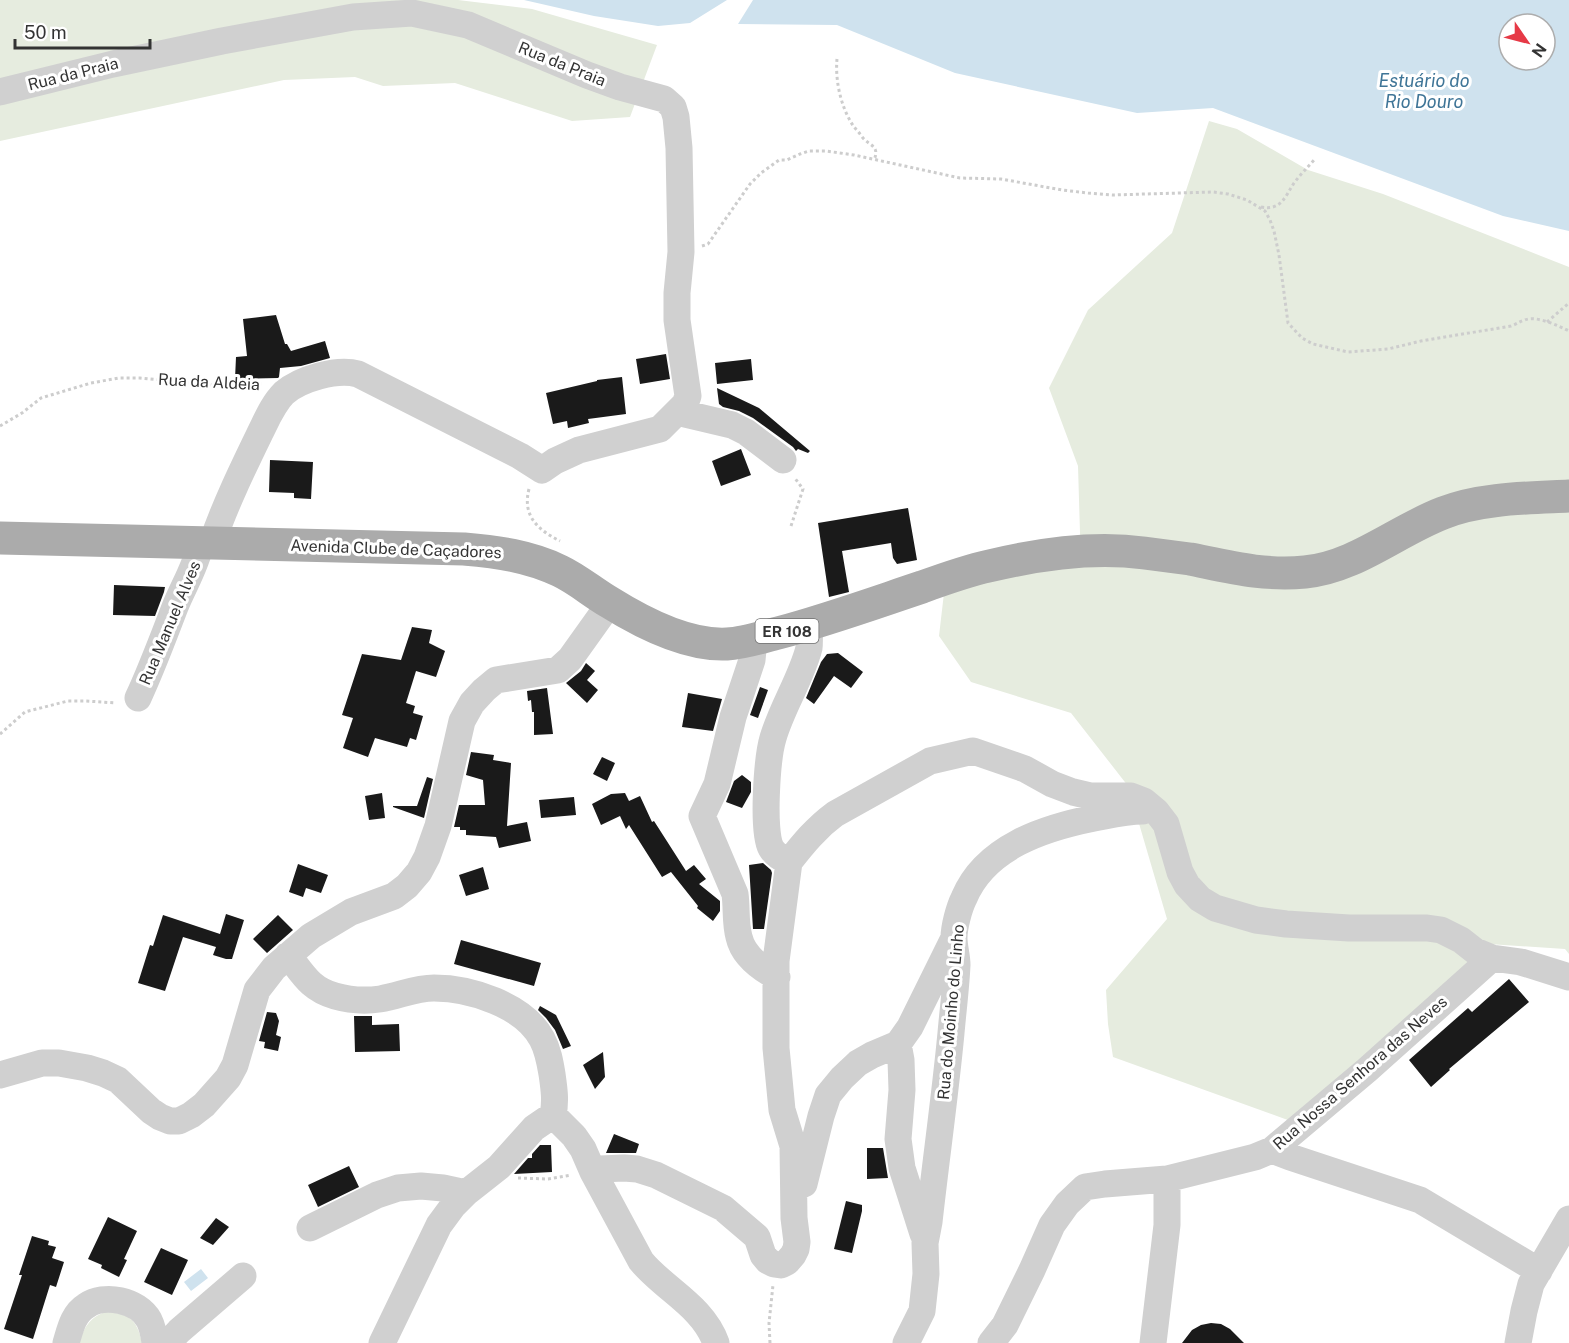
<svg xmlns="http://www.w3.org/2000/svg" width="1569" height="1343" viewBox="0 0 1569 1343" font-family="'Public Sans',sans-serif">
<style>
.green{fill:#e6ecdf}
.water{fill:#cfe2ee;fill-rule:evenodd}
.building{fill:#1a1a1a}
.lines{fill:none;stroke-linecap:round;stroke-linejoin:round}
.path{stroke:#cdcdcd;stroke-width:3;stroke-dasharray:3 3;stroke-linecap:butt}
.minor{stroke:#d0d0d0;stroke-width:27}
.major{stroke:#ababab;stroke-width:33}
.labels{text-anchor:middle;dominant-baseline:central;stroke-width:6;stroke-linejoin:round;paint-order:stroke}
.shield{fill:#fff;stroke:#707070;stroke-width:1.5}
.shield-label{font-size:15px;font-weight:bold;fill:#333}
.street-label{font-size:16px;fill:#333;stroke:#fff}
.water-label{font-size:18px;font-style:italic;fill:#3f7597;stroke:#fff}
</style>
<rect width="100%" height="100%" fill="#fff"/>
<path class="green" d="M 0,0 L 458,0 L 532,9 L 657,45 L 630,117 L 572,121 L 455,83 L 383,86 L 355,77 L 284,80 L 0,141 Z
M 1209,121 L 1237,129 L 1308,170 L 1383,194 L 1569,267 L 1569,954 L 1565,949 L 1489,944 L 1296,1123 L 1113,1057 L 1108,1024 L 1106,990 L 1167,919 L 1128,786 L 1071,713 L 971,682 L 939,636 L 944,593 L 942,577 L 1081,566 L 1078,466 L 1049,388 L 1088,310 L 1172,233 Z
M 105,1312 C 129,1313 137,1319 142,1343 L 79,1343 C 84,1328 89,1318 105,1312 Z"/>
<path class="water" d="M 524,0 L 727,0 L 690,23 L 658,26 L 594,16 Z
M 753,0 L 1569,0 L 1569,231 L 1503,216 L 1213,108 L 1137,113 L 955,73 L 837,25 L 738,24 ZM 1509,24 L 1545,24 L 1545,60 L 1509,60 Z
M 201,1269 L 208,1278 L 191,1291 L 184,1282 Z"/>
<path class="building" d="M 276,315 L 285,344 L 287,344 L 291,351 L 325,341 L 330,358 L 301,366 L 280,368 L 279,377 L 278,378 L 235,379 L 236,357 L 247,356 L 243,319 Z
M 666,354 L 670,379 L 640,384 L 636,359 Z
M 751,359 L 753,380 L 717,384 L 715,363 Z
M 622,377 L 626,414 L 588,419 L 589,423 L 568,428 L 567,421 L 553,424 L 546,393 L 597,381 L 597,380 Z
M 717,388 L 759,408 L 810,451 L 808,453 L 798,449 L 796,451 L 793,447 L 753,418 L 739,411 L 723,407 L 719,404 Z
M 741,449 L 751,475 L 721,486 L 712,461 Z
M 270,460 L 313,462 L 311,499 L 294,498 L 294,493 L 269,492 Z
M 908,508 L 917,560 L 897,564 L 893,558 L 891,543 L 842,551 L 849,592 L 829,597 L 818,523 Z
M 114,585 L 165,587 L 164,592 L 155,616 L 113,615 Z
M 412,627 L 432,630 L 429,643 L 445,651 L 436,677 L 416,671 L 406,703 L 415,706 L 413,713 L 423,716 L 416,740 L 410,738 L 407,747 L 375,738 L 368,757 L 343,748 L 353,718 L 342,715 L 362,654 L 401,660 Z
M 838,653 L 863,672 L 851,688 L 834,676 L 814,704 L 806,698 L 821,662 L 827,654 Z
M 586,663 L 595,671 L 587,680 L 598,690 L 587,703 L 566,683 L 581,671 Z
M 760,687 L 768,690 L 758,718 L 750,715 Z
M 547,688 L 553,734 L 534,735 L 534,712 L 532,712 L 531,700 L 528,701 L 527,691 Z
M 688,693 L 722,699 L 713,731 L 682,727 Z
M 471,752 L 494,755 L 493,760 L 511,763 L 507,826 L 527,822 L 531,841 L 499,848 L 496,837 L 466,835 L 466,830 L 460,830 L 460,827 L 454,827 L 459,805 L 485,805 L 483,780 L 466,775 Z
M 602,757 L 615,763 L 607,781 L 593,774 Z
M 742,775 L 751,782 L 751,792 L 742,808 L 726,802 L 734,781 Z
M 427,777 L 433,779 L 424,818 L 393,807 L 393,806 L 417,806 Z
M 382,793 L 385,818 L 369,820 L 365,796 Z
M 625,793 L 629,801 L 640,796 L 652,822 L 654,821 L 686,871 L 694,865 L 706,879 L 699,884 L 720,901 L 720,911 L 713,921 L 697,908 L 698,906 L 671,872 L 662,877 L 629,825 L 626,829 L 620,816 L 601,825 L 592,804 L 611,794 Z
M 574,797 L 576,815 L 541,818 L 539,800 Z
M 763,863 L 771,870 L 772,873 L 764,929 L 753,929 L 749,865 Z
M 298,864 L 328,875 L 321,893 L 306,888 L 303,897 L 289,892 Z
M 483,867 L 489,889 L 466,896 L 459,875 Z
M 226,914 L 244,920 L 232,959 L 226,959 L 213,955 L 216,947 L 183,937 L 165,991 L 138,983 L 150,945 L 153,946 L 163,915 L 220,934 Z
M 278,915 L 293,930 L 267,953 L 253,939 Z
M 461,940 L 541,963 L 534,986 L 454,964 Z
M 1509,979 L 1529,1002 L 1449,1069 L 1450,1070 L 1431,1087 L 1409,1060 L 1468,1008 L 1472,1012 Z
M 540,1006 L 556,1015 L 571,1046 L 563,1049 L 555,1030 L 546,1018 L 538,1010 Z
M 267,1012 L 276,1013 L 279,1021 L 276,1035 L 281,1037 L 278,1051 L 264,1048 L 265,1042 L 259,1041 Z
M 354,1016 L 372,1016 L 372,1025 L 399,1024 L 400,1051 L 355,1052 Z
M 603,1052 L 605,1077 L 595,1089 L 583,1065 Z
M 614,1134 L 639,1144 L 636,1153 L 606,1153 Z
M 540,1145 L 551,1145 L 552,1172 L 514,1174 L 528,1158 L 532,1158 L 532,1154 Z
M 867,1148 L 883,1148 L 888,1178 L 867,1179 Z
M 349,1166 L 359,1187 L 318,1207 L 308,1185 Z
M 846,1201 L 862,1205 L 862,1211 L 852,1253 L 834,1249 Z
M 108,1217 L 137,1231 L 124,1259 L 127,1260 L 119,1277 L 101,1268 L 102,1265 L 88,1259 Z
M 216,1218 L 229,1227 L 213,1245 L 200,1238 Z
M 32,1236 L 49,1241 L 48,1245 L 56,1247 L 52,1258 L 64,1262 L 56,1287 L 50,1285 L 33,1339 L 4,1329 L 22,1275 L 19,1275 Z
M 161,1248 L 188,1260 L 172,1295 L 144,1282 Z
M 1211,1323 L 1221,1324 L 1230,1329 L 1244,1343 L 1182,1343 L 1192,1330 L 1201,1325 Z"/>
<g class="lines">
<path class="path" d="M 837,59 C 835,81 841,108 854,127 C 857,130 860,134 863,138 C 870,146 880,146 874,160
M 1261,207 C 1281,211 1285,197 1294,183 C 1300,175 1307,168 1314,160
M 702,246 L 708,244 L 750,184 L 761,173 L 779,160 L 787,160 L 800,154 L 809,151 L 826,151 L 854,155 L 960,178 L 1001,179 L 1062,190 L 1088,193 L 1112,195 L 1213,192 L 1228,194 L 1247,200 L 1265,211 L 1270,220 L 1274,231 L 1279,255 L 1288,323 L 1302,338 L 1313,344 L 1348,352 L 1388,349 L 1421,341 L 1511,326 C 1517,324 1520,321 1525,320 C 1536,315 1559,326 1569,331
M 1547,322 L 1569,303
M 0,426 L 22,413 L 41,398 L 91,383 L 119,378 L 140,378 L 211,385 L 262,384
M 529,489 C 522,516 538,530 560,541
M 791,526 L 803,489 L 794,477
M 0,734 L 25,712 L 56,704 L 68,701 L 86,701 L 116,703
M 518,1178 L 548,1179 L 571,1175
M 770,1343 L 769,1323 L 773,1285"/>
<path class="minor" d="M 0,92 L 113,64 L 222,41 L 353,17 L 412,13 L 468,25 L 587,75 L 620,87 L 664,99 L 673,107 L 676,117 L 679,148 L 681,252 L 677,293 L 677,320 L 688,396 L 685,404 L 660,429 L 579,450 L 555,461 L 542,470 L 520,456 L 358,374 C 337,368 300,379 284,393 C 273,404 267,419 260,433 C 243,468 225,505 212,543
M 677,412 L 732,425 L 746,432 L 783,460
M 754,639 L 752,660 L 733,717 L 717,784 L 702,816 L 735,894 C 737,908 735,923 739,937 C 743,955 760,968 777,977
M 138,698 C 152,668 163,638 175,607 C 184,585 196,566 201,543
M 789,862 C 803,844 816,828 835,814 L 930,761 L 973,751 L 1025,769 L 1052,784 L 1073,792 L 1090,796 L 1131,796 L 1144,801 L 1156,811 L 1166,824 L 1180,872 L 1187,885 L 1200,899 L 1215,908 L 1256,920 L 1286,924 L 1349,928 L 1427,928 L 1441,930 L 1461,940 L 1475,951 L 1492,958 L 1521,962 L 1569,977
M 789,862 C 782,859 775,855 771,848 C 762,831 767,758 773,738 C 782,707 801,679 809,648 C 810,641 809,632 809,625
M 288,955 C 303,974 310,989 335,996 C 349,1000 366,1001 380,999 C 399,996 415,988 434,988 C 470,988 524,1005 542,1039 C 548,1050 550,1062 552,1074 C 554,1088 556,1101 553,1115 L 534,1128 L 499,1167 L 466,1193 L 453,1206 L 439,1225 L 382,1343
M 898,1044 L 901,1060 L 902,1090 L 898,1139 L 902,1168 L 923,1234
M 0,1075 L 42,1063 L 59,1063 L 87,1068 L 103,1073 L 118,1080 L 151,1111 L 160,1117 L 170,1121 L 179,1121 L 191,1115 L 204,1105 L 228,1078 L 235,1065 L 257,990 L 274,968 L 311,936 L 351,912 L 394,896 L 407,886 L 419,872 L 427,857 L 438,826 L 462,721 L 472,703 L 484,690 L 496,680 L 558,670 L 570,659 L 610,603
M 553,1115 L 574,1136 L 583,1149 L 593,1172 L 641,1261 C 665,1290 703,1306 716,1343
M 1272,1150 L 1290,1157 L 1420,1200 L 1539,1271
M 593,1172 L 600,1169 L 624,1168 L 637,1169 L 656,1175 L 723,1208 L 757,1237 L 763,1255 L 768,1261 L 774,1264 L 781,1265 L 787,1262 L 793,1255 L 796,1249 L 797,1242 L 794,1218 L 793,1146 L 782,1110 L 776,1048 L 776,961 L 789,862
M 804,1184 L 821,1116 L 828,1095 L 842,1078 L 858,1063 L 872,1055 L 898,1044 L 910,1027 L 954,938
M 310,1228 L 377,1195 L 398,1188 L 421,1186 L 443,1188 L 466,1193
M 66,1343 C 70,1330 73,1314 86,1306 C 104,1293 138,1300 149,1320 C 153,1328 154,1335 155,1343
M 168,1343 L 179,1331 L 243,1276
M 906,1343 L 922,1311 L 926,1274 L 925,1243 L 929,1222 C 936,1159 945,1096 951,1033 C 953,1010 956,987 957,965 C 957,956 954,947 954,938 C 954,927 959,908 964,898 C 985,847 1044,828 1094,818 C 1110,815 1126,811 1143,811
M 991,1343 L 1005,1325 L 1032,1270 L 1052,1225 L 1067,1204 L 1085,1187 L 1105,1184 L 1167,1179 L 1255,1157 L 1272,1150 L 1367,1070 L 1492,958
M 1153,1343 L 1167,1225 L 1167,1179
M 1518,1343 L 1524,1311 L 1531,1284 L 1569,1219"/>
<path class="major" d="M 0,538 L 464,549 C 498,552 529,556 560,571 C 577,579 592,592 609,602 C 641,622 688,646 727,644 C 744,643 762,637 778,633 C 827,620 874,603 922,587 C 944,579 966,571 989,566 C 1039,554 1092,546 1144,553 C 1159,555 1175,557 1190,559 C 1230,567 1264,576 1305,572 C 1356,567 1396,531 1443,513 C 1480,498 1529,498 1569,496"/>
</g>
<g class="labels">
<rect class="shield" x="755.5" y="619" width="63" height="24" rx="4.5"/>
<g class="shield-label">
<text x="787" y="631">ER 108</text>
</g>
<g class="street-label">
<text transform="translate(562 64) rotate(22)">Rua da Praia</text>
<text transform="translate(73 74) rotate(-14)">Rua da Praia</text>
<text transform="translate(209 382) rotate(3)">Rua da Aldeia</text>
<text transform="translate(396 549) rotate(2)">Avenida Clube de Caçadores</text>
<text transform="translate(170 623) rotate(-67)">Rua Manuel Alves</text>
<text transform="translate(951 1012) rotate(-85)">Rua do Moinho do Linho</text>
<text transform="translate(1360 1073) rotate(-41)">Rua Nossa Senhora das Neves</text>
</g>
<g class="water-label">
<text x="1424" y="80">Estuário do<tspan x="1424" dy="21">Rio Douro</tspan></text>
</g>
</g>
<g transform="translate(1527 42) rotate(125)"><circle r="28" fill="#ffffff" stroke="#adadad" stroke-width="1.5"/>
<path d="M0-4.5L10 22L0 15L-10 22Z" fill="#e63946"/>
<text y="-9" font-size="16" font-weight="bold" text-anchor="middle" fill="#333333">N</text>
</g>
<path d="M15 39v9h135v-9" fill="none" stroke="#333333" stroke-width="3"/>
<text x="24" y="39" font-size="18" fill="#333333" stroke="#ffffff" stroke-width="4.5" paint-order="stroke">50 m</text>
</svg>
